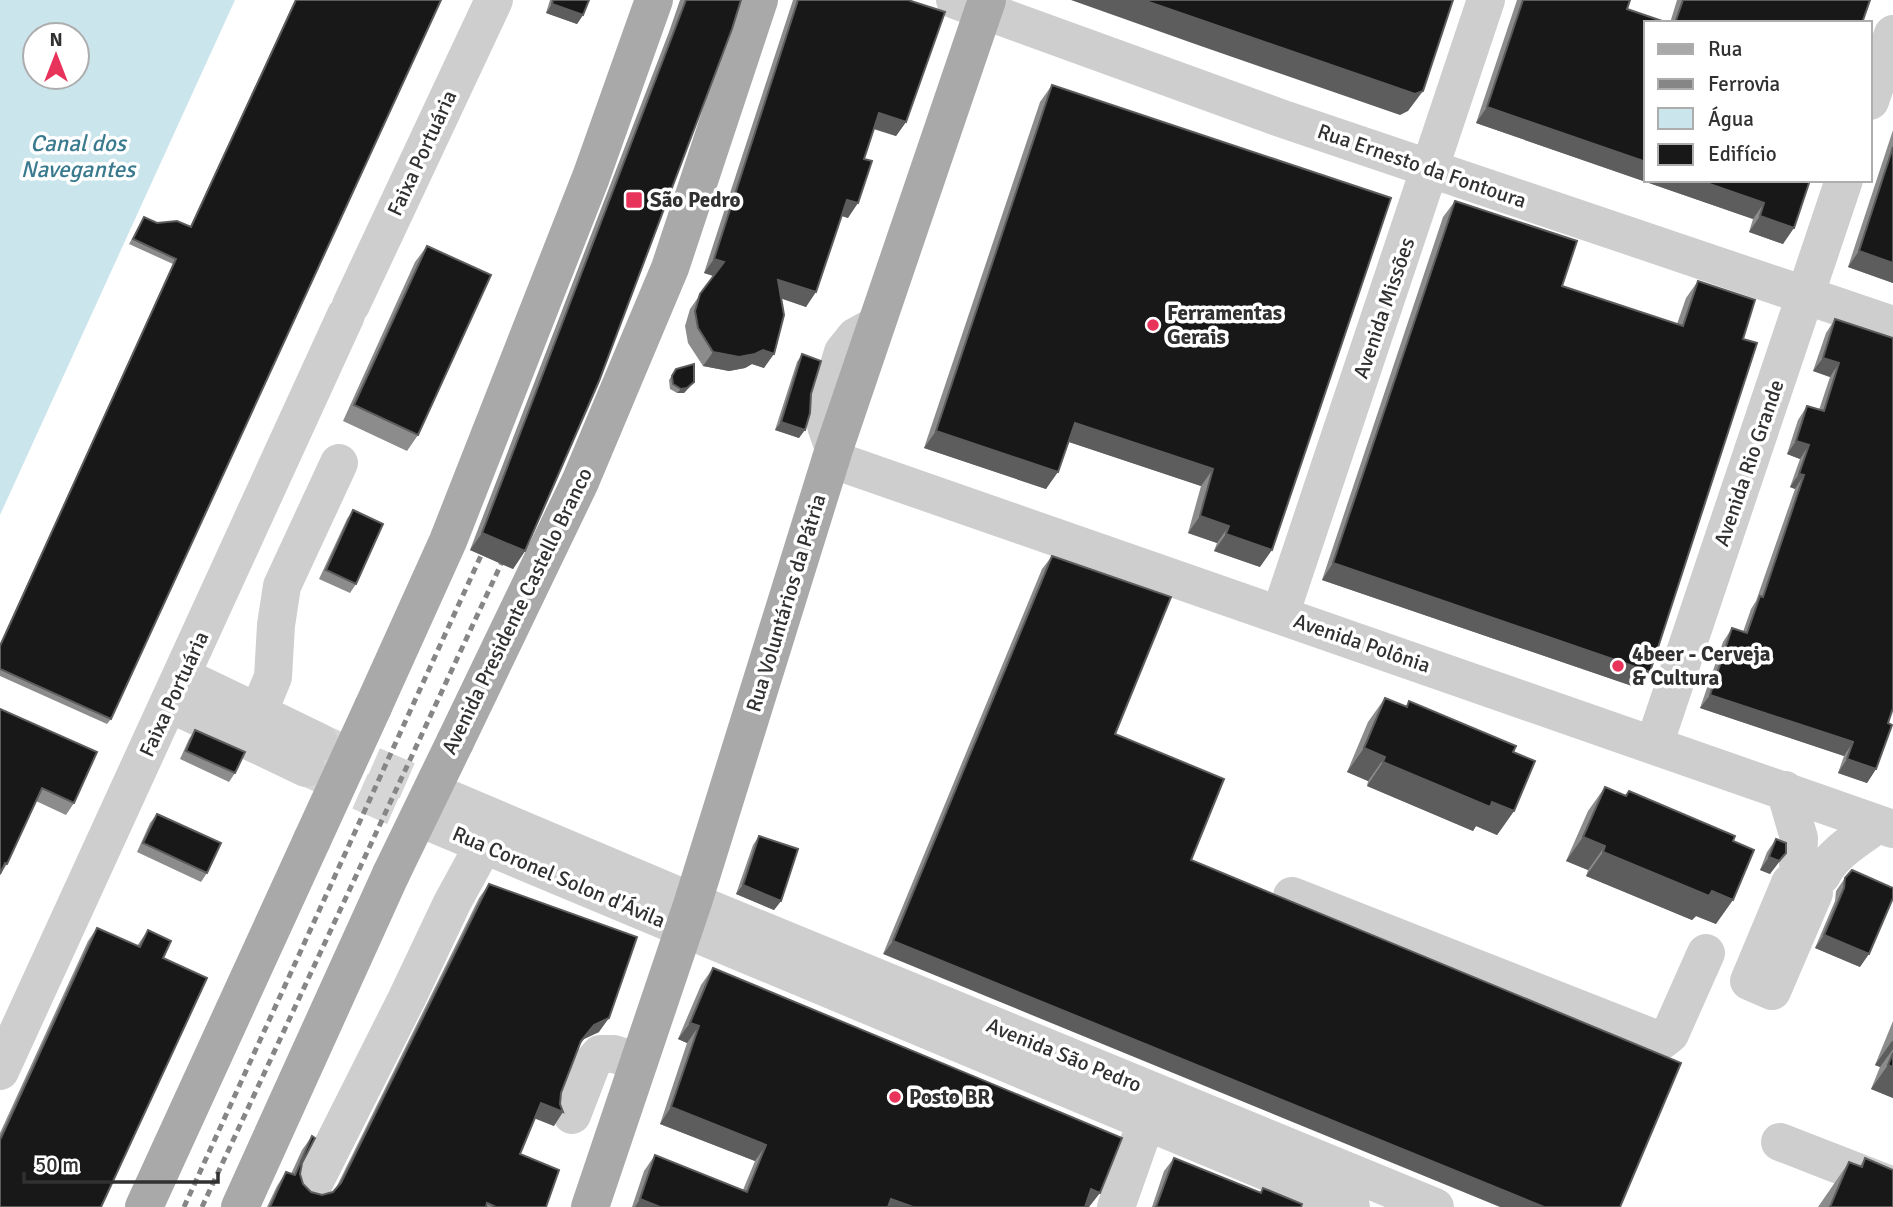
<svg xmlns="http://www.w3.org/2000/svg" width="1893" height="1207" viewBox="0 0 1893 1207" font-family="Signika,sans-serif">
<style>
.water{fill:#cbe5ed;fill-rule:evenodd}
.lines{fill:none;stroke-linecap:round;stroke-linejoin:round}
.minor-tunnel{stroke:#d6d6d6;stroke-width:38;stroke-dasharray:38 19;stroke-linecap:butt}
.minor{stroke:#cecece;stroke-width:38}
.major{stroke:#a9a9a9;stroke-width:38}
.rail{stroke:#868686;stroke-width:5;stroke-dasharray:7 5;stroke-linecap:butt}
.major-bridge{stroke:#a9a9a9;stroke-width:38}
.wall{fill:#8c8c8c}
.shaded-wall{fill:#5d5d5d}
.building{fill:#181818;stroke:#5d5d5d;stroke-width:2}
.poi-dot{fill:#e8335b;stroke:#fff;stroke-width:2.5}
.labels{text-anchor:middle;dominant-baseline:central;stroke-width:7;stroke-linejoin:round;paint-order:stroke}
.street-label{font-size:21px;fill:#313131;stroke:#fff}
.poi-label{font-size:21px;font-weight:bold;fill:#313131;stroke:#fff;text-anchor:start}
.water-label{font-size:23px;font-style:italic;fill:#3a7a8f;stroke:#fff}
</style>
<rect width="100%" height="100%" fill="#fff"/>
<path class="water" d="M 0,0 L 235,0 L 0,515 ZM 35,35 L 77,35 L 77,77 L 35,77 Z"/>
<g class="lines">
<path class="minor-tunnel" d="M 320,743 L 447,798
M 308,768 L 434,824"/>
<path class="minor" d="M 955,0 L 1286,120 L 1893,325
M 1870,101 L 1893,34
M 351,305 L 494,0
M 834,449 L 826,426 L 826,408 L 843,352 L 855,337 L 875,326
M 831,459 L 1893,829
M 1280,615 L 1486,0
M 182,676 L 319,742
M 169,703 L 306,768
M 247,740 L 273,677 L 276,625 L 282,586 L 339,463
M 1654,745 L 1844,180
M 1785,790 L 1799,838 L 1798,864
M 447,798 L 693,902 L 1435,1207
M 434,824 L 1351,1207
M 1822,875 C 1832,853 1859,838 1878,824
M 1790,883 L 1749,981 L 1772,991 L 1814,893
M 1292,896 L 1661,1041 L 1670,1034 L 1706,953
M 0,1071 L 346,315
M 572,1115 L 592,1063 L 600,1054 L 614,1054 L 639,1062
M 1780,1142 L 1893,1186
M 312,1187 L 407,998 L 452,903 L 495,824
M 1116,1207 L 1146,1122"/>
<path class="major" d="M 373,707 L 448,541 L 591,177 L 654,0
M 455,742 L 580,482 L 670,268 L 759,0
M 144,1207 L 312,840
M 240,1207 L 391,874
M 590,1207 L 693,902 L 834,449 L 987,0"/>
<path class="rail" d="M 184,1207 L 489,538
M 202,1207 L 509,547"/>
<path class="major-bridge" d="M 312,840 L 373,707
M 391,874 L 455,742"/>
</g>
<path class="wall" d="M 295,0 L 441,0 L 111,719 L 107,724 L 0,676 L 0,644 L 173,264 L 129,244 L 144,217 L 157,223 L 190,227 Z
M 550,0 L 589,0 L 583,15 L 577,24 L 546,13 Z
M 680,0 L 741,0 L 525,551 L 513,569 L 470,550 L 669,32 Z
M 793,0 L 908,0 L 906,122 L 896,136 L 873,129 L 864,159 L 848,218 L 841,216 L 806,307 L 781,298 L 764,368 L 752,364 L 745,368 L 729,371 L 703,366 L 688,343 L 685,326 L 690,309 L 713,276 L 704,273 Z
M 1517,0 L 1630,0 L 1627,9 L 1810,180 L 1783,244 L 1749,232 L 1753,219 L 1476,123 Z
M 1677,0 L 1870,0 L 1862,23 L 1670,23 Z
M 1052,85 L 1260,567 L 1214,551 L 1217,543 L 1188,533 L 1201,486 L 1069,442 L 1046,489 L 924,448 L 1040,102 Z
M 1893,130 L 1893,283 L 1848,267 Z
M 1455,201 L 1562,286 L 1677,324 L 1686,298 L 1698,281 L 1650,672 L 1638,688 L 1322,580 L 1443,217 Z
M 427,246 L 418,435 L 407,451 L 343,421 L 415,262 Z
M 1835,319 L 1888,723 L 1876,769 L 1867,783 L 1838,773 L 1844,756 L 1700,708 L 1723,642 L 1732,628 L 1743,632 L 1751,609 L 1756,601 L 1795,489 L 1790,487 L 1800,459 L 1787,454 L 1798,420 L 1807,406 L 1819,410 L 1830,377 L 1813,371 L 1826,333 Z
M 802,354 L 811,394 L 799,438 L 775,430 L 797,362 Z
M 676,369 L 694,382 L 684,393 L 677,393 L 670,389 L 669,380 Z
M 353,510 L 356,584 L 350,593 L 319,579 L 347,519 Z
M 1052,556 L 1171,597 L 883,954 L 1042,569 Z
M 1385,698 L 1406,707 L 1409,701 L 1513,752 L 1514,811 L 1497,835 L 1476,826 L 1473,831 L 1367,786 L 1368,781 L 1347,772 L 1368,722 Z
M 0,709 L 74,803 L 66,815 L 36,801 L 7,864 L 0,875 Z
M 195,730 L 235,773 L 229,782 L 180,759 L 189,739 Z
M 1605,787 L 1625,796 L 1629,791 L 1733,841 L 1716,924 L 1696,916 L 1692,920 L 1586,876 L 1588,870 L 1566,861 L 1588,811 Z
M 157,814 L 207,873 L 201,882 L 137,852 L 150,823 Z
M 759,836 L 781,901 L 774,910 L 736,894 L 753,845 Z
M 1776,839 L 1770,874 L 1760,870 L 1767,852 Z
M 1845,878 L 1860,967 L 1815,948 L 1835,901 L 1836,891 Z
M 489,884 L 599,1032 L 584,1039 L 580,1044 L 561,1093 L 554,1126 L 535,1118 L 520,1154 L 546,1207 L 267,1207 L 277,1186 L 286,1172 L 291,1174 L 302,1150 L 312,1136 L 302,1163 L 300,1174 L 303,1184 L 311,1192 L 322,1195 L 333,1192 L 335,1190 L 479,898 Z
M 97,928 L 137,946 L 148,930 L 171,941 L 0,1207 L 0,1133 L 88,941 Z
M 713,968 L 1089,1207 L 632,1207 L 644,1171 L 655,1155 L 743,1190 L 755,1161 L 660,1124 L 687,1043 L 678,1039 L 701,985 Z
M 1893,1021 L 1893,1098 L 1871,1089 L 1880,1067 L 1875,1065 Z
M 1174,1158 L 1260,1193 L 1263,1188 L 1301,1207 L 1152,1207 L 1164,1171 Z
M 1865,1158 L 1893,1207 L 1818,1207 L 1849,1162 L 1860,1166 Z"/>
<path class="shaded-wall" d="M 1071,0 L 1143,0 L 1423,91 L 1408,111 L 1400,115 L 1195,44 Z
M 552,4 L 583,15 L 577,24 L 546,13 Z
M 1487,107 L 1646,162 L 1646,180 L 1698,180 L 1764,203 L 1753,219 L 1476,123 Z
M 879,113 L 906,122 L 896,136 L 869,127 Z
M 847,200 L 858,203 L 848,218 L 837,214 Z
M 1760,216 L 1794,228 L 1783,244 L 1749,232 Z
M 1859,251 L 1893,263 L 1893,283 L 1848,267 Z
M 714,259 L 724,262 L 714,276 L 704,273 Z
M 778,280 L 816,292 L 806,307 L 768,294 Z
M 763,350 L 774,354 L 764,368 L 752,364 L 745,368 L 729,371 L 703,366 L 713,352 Z
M 1823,358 L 1839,363 L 1830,377 L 1813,371 Z
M 694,382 L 684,393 L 677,393 L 681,389 Z
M 781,422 L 805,430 L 799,438 L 775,430 Z
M 1075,423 L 1213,469 L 1201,486 L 1063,440 Z
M 936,431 L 1058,472 L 1046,489 L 924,448 Z
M 1796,441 L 1809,445 L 1800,459 L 1787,454 Z
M 1799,474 L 1804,475 L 1795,489 L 1790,487 Z
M 1200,516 L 1229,526 L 1217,543 L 1188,533 Z
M 482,533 L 525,551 L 513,569 L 470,550 Z
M 1226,534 L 1272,550 L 1260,567 L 1214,551 Z
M 1333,563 L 1650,672 L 1638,688 L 1322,580 Z
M 1710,695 L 1853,742 L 1844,756 L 1700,708 Z
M 1364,748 L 1385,757 L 1368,781 L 1347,772 Z
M 1847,759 L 1876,769 L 1867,783 L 1838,773 Z
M 1383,762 L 1492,802 L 1514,811 L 1497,835 L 1476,826 L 1473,831 L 1367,786 Z
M 1583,837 L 1605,846 L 1588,870 L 1566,861 Z
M 1603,852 L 1712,891 L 1733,900 L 1716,924 L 1696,916 L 1692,920 L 1586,876 Z
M 1786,853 L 1770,874 L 1760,870 L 1769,857 Z
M 743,885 L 781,901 L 774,910 L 736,894 Z
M 1824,935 L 1869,954 L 1860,967 L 1815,948 Z
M 893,941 L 1544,1207 L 1500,1207 L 883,954 Z
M 609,1018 L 599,1032 L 584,1039 L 572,1055 L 594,1025 Z
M 690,1023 L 699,1026 L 687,1043 L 678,1039 Z
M 1892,1041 L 1893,1041 L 1893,1049 L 1880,1067 L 1875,1065 Z
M 1888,1065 L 1893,1067 L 1893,1098 L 1871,1089 Z
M 541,1103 L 563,1112 L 554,1126 L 531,1117 Z
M 671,1107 L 766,1145 L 755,1161 L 660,1124 Z
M 1091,1189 L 1100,1193 L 1089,1207 L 1083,1207 Z
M 640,1199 L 660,1207 L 635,1207 Z
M 891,1199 L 913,1207 L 885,1207 Z"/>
<path class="building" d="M 296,0 L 441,0 L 111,719 L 0,669 L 0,646 L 176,259 L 133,239 L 144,217 L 157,223 L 177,221 L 191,227 Z
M 553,0 L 589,0 L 583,15 L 552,4 Z
M 686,0 L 741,0 L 732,29 L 599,381 L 525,551 L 482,533 Z
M 798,0 L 908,0 L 945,12 L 906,122 L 879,113 L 864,159 L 872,161 L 858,203 L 847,200 L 816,292 L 778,280 L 784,315 L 774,354 L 763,350 L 755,354 L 739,357 L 713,352 L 698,328 L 695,311 L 700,294 L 724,262 L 714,259 Z
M 1143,0 L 1453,0 L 1423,91 L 1415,94 Z
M 1523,0 L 1630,0 L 1627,9 L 1668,23 L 1646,23 L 1646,162 L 1487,107 Z
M 1683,0 L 1870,0 L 1862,23 L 1675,23 Z
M 1052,85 L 1391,198 L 1272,550 L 1226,534 L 1229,526 L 1200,516 L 1213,469 L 1075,423 L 1058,472 L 936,431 Z
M 1893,147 L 1893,263 L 1859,251 Z
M 1698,180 L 1810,180 L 1794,228 L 1760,216 L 1764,203 Z
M 1455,201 L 1577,241 L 1562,286 L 1683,326 L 1698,281 L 1755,300 L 1743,339 L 1757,343 L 1650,672 L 1333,563 Z
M 427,246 L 491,275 L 418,435 L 354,405 Z
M 1835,319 L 1893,338 L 1893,708 L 1888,723 L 1892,725 L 1876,769 L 1847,759 L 1853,742 L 1710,695 L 1732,628 L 1747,633 L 1760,596 L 1763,597 L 1804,475 L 1799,474 L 1809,445 L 1796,441 L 1807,406 L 1824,411 L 1839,363 L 1823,358 Z
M 802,354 L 821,361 L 811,394 L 810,413 L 805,430 L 781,422 Z
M 694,364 L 694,382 L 687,388 L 681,389 L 673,384 L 672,376 L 676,369 Z
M 353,510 L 383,524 L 356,584 L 326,570 Z
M 1052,556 L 1171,597 L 1115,734 L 1224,779 L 1191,860 L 1681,1063 L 1620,1207 L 1544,1207 L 893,941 Z
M 1385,698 L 1407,707 L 1409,701 L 1516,746 L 1513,752 L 1535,761 L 1514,811 L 1492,802 L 1490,807 L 1383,762 L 1385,757 L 1364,748 Z
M 0,709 L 97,752 L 74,803 L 42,788 L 7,864 L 5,863 L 0,874 Z
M 195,730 L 245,752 L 235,773 L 186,751 Z
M 1605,787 L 1626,796 L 1629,791 L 1735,836 L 1733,841 L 1754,850 L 1733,900 L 1712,891 L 1709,896 L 1603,852 L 1605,846 L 1583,837 Z
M 157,814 L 221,843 L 207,873 L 143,843 Z
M 759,836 L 798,849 L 781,901 L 743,885 Z
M 1776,839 L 1786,843 L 1786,853 L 1779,861 L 1769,857 Z
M 1852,870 L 1893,888 L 1893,898 L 1869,954 L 1824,935 L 1844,888 L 1845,878 Z
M 489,884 L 637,937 L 609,1018 L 594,1025 L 581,1041 L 561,1093 L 560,1104 L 563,1112 L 541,1103 L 520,1154 L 559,1170 L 546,1207 L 496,1207 L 487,1203 L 486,1207 L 270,1207 L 286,1172 L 295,1175 L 312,1136 L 315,1138 L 302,1163 L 300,1174 L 303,1184 L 311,1192 L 322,1195 L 333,1192 L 341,1183 Z
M 97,928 L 140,947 L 148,930 L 171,941 L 163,958 L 207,978 L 101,1207 L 0,1207 L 0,1140 Z
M 713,968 L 1122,1138 L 1100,1193 L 1091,1189 L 1085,1207 L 913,1207 L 891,1199 L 888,1207 L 660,1207 L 640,1199 L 655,1155 L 747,1192 L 766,1145 L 671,1107 L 699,1026 L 690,1023 Z
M 1893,1053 L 1893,1067 L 1888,1065 Z
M 1174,1158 L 1261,1193 L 1263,1188 L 1302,1204 L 1301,1207 L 1156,1207 Z
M 1865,1158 L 1893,1170 L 1893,1207 L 1830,1207 L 1849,1162 L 1862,1167 Z"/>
<g class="poi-dot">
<rect x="625" y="191" width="18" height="18" rx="3.5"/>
<circle cx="1153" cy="325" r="7"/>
<circle cx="1618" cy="666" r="7"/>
<circle cx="895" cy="1097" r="7"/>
</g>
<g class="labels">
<g class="street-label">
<text transform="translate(422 153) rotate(-65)">Faixa Portuária</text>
<text transform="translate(1422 166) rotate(19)">Rua Ernesto da Fontoura</text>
<text transform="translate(1384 308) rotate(-71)">Avenida Missões</text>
<text transform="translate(1749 463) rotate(-71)">Avenida Rio Grande</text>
<text transform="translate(786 603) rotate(-73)">Rua Voluntários da Pátria</text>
<text transform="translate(517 611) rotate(-64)">Avenida Presidente Castello Branco</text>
<text transform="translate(1362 643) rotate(19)">Avenida Polônia</text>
<text transform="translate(174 694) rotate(-65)">Faixa Portuária</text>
<text transform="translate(559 877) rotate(23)">Rua Coronel Solon d'Ávila</text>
<text transform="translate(1064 1055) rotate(22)">Avenida São Pedro</text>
</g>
<g class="poi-label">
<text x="650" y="200">São Pedro</text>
<text x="1167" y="313">Ferramentas<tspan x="1167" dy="24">Gerais</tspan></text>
<text x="1632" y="654">4beer - Cerveja<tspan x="1632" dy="24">&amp; Cultura</tspan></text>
<text x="909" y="1097">Posto BR</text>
</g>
<g class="water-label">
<text x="78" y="143">Canal dos<tspan x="78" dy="26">Navegantes</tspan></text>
</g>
</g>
<rect x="1644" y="21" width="228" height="161" fill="#ffffff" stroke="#adadad" stroke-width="2"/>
<rect x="1658" y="44" width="35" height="10" fill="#a9a9a9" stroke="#adadad" stroke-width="2"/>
<text x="1708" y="56" font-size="21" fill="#313131">Rua</text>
<rect x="1658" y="79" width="35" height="10" fill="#868686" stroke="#adadad" stroke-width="2"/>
<text x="1708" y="91" font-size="21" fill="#313131">Ferrovia</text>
<rect x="1658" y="108" width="35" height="21" fill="#cbe5ed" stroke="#adadad" stroke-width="2"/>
<text x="1708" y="126" font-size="21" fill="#313131">Água</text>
<rect x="1658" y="144" width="35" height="21" fill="#181818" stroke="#adadad" stroke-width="2"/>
<text x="1708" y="161" font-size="21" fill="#313131">Edifício</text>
<g transform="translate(56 56)"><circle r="33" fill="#ffffff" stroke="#adadad" stroke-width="2"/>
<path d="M0-5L12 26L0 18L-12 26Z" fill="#e8335b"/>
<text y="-10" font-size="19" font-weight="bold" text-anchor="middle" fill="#313131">N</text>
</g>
<path d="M24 1172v10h194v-10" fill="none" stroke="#313131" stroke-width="3.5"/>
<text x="35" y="1172" font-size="21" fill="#313131" stroke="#ffffff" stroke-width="5" paint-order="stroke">50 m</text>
</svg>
